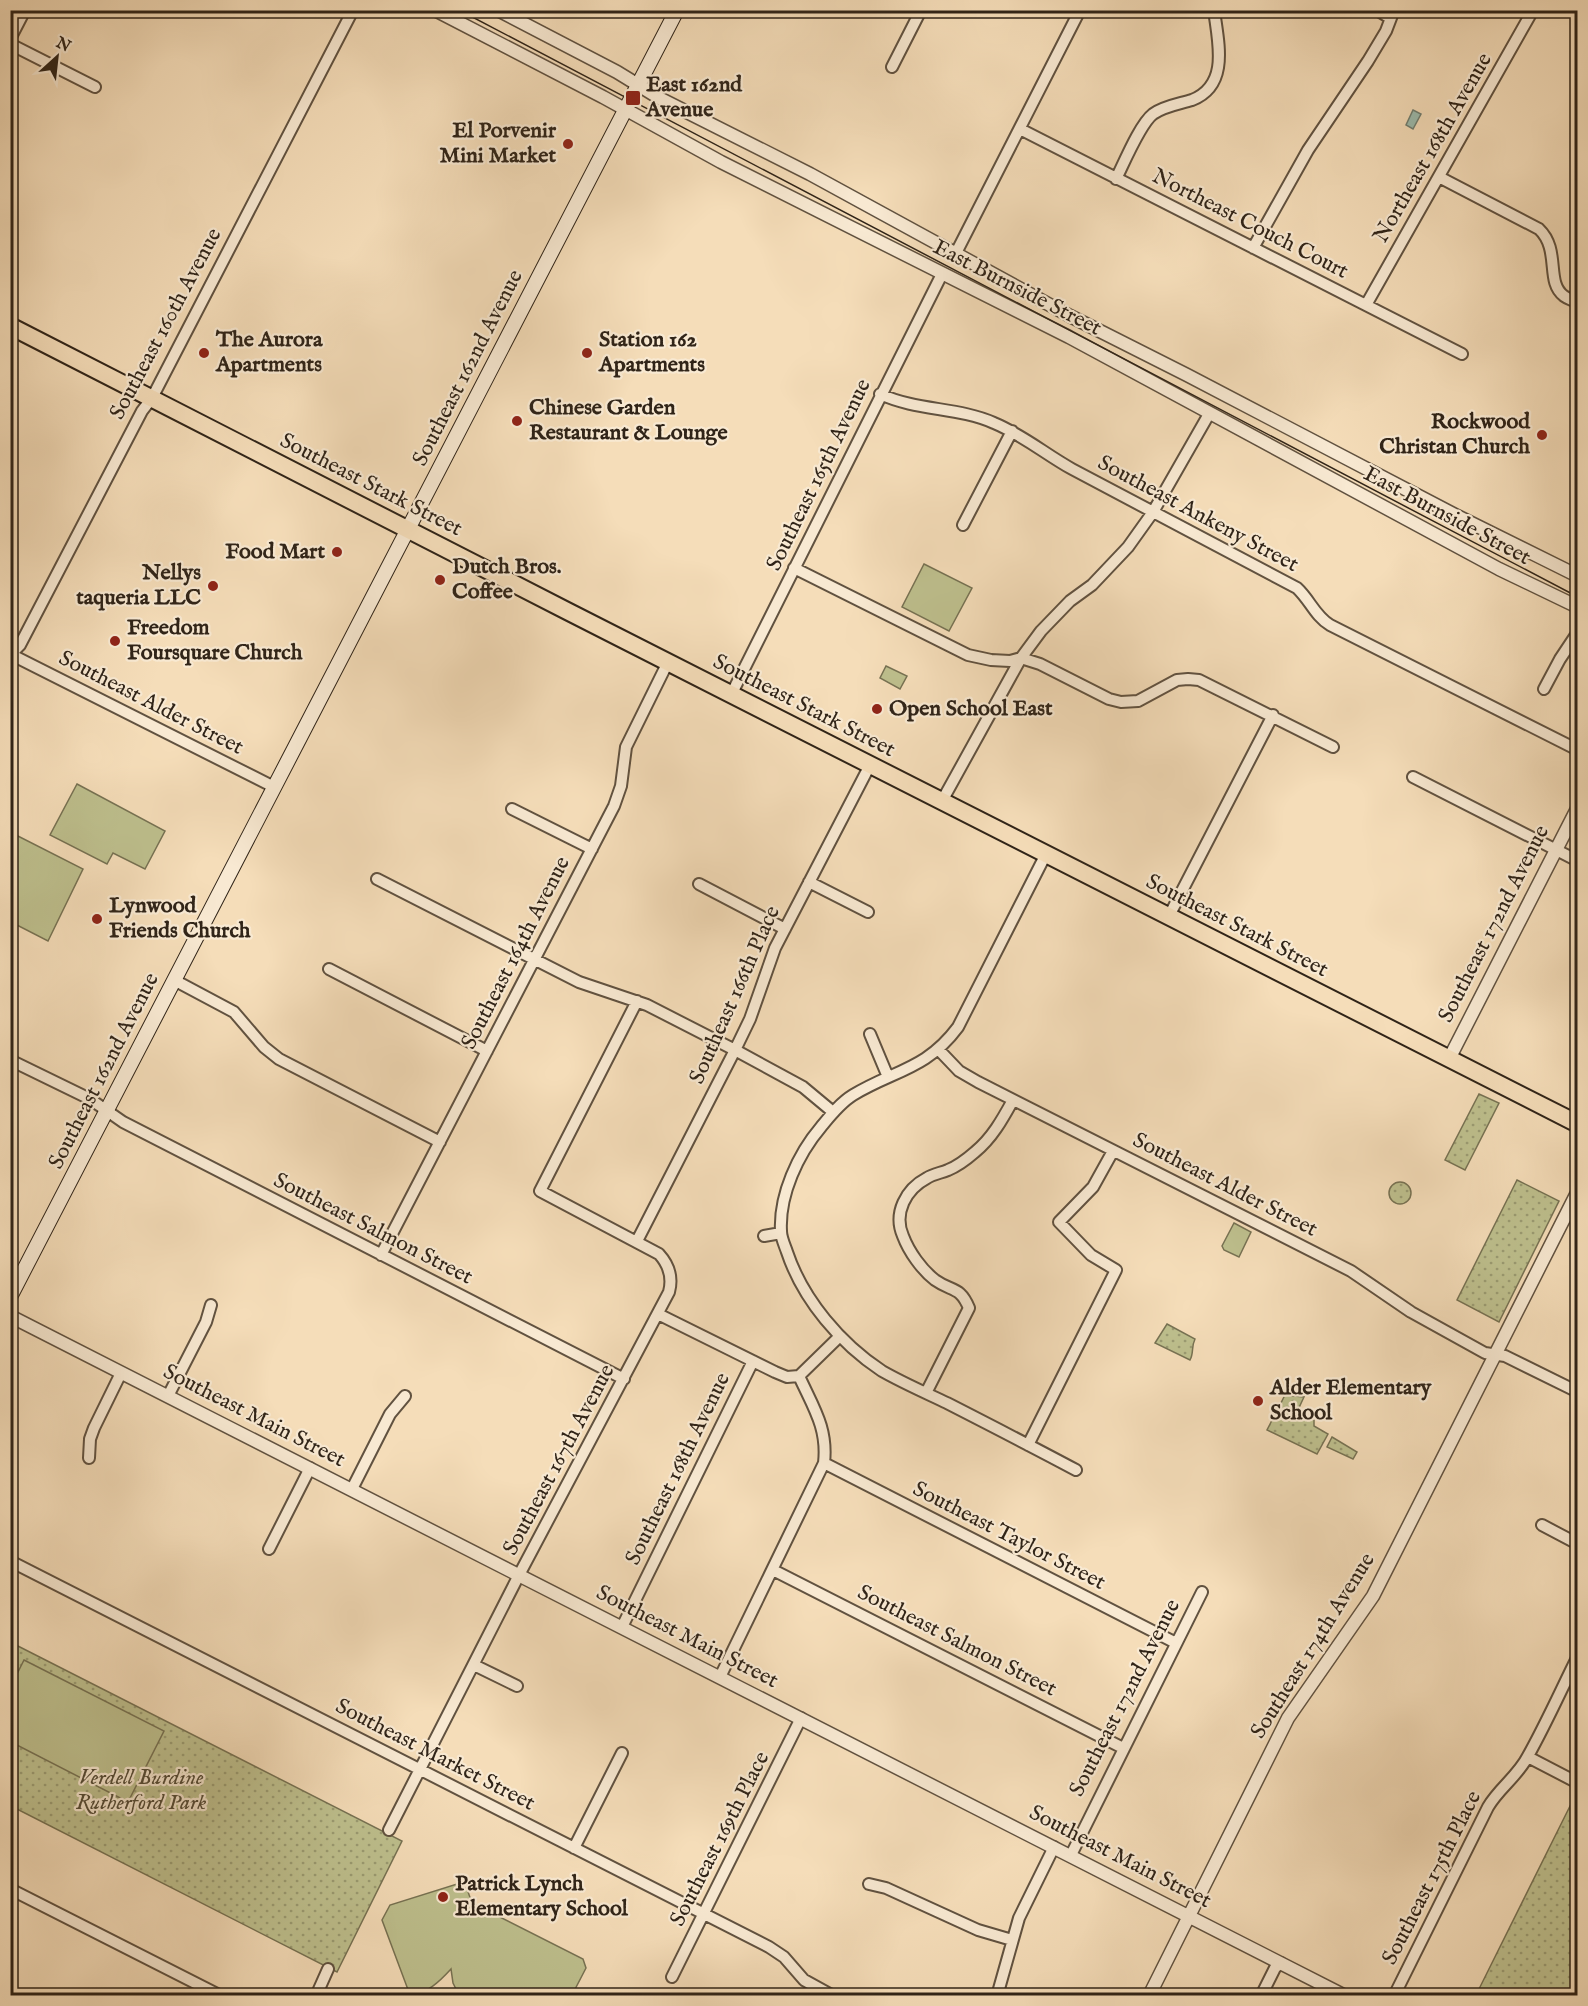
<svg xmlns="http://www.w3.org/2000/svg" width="1588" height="2006" viewBox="0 0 1588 2006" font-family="'IM FELL English',serif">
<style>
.grass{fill:url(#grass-dots);stroke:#777253;stroke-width:1.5}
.garden{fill:#bec08e;stroke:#777253;stroke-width:1.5}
.water{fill:#9cbcae;stroke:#717f72;stroke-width:1.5}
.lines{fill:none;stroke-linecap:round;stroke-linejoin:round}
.minor-casing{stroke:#615240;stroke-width:14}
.tertiary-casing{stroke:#615240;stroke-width:15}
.secondary-casing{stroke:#302418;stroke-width:16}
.primary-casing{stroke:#302418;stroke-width:20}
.minor{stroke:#f8e9d2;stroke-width:10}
.tertiary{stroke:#f8e9d2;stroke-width:12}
.secondary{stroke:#f8e9d2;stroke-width:14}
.primary{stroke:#f5ddb9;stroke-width:16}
.tram{stroke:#302418;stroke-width:1.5}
.poi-dot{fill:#8f2418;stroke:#f8e9d2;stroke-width:2}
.labels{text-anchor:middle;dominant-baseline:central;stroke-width:4.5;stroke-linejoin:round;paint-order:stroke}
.poi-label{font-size:22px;font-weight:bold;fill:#302418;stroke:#f8e9d2;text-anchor:start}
.street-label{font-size:22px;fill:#302418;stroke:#f8e9d2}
.park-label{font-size:22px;font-style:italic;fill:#544b36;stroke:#f8e9d2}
</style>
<defs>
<pattern id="grass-dots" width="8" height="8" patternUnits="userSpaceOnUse" patternTransform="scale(1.5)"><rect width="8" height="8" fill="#bec08e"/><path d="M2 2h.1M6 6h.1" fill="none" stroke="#9b9c73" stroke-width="1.8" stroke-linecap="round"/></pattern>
</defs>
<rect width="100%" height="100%" fill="#f5ddb9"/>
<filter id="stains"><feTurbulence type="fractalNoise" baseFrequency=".00333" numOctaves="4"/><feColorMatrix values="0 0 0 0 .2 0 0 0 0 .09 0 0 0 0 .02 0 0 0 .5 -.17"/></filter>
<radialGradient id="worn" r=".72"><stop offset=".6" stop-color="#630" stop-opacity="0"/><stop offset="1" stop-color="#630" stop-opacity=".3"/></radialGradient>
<path class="grass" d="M 1479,1094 L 1499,1103 L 1465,1170 L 1445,1160 Z
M 1517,1180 L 1559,1201 L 1499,1322 L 1457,1300 Z
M1389 1193a11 11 0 1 1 22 0a11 11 0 1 1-22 0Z
M 1167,1324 L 1195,1339 C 1191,1347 1194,1353 1190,1360 L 1155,1343 Z
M 1285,1395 L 1304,1397 L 1297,1412 L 1314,1420 L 1314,1426 L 1328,1434 L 1317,1454 L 1267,1430 Z
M 1332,1437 L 1357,1452 L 1353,1459 L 1327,1447 Z
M 10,1642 L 402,1841 L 337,1972 L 11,1806 Z
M 1576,1794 L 1577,1995 L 1476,1995 L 1480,1987 Z"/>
<path class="garden" d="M 924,564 L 972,588 L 949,631 L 902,607 Z
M 886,666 L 907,676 L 900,689 L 880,678 Z
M 77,784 L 165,831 L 145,869 L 113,853 L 107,864 L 50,835 Z
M 10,832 L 83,869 L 48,941 L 11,922 Z
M 1234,1223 L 1251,1232 L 1239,1257 L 1224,1250 L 1222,1246 Z
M 24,1660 L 164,1731 L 128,1802 L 11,1742 L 11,1686 Z
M 457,1884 L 467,1889 L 472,1903 L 583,1959 L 586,1968 L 572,1995 L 459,1995 L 453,1983 L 451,1969 C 440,1981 427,1994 410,1995 L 382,1920 L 390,1905 Z"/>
<path class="water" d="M 1413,110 L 1421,114 L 1413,129 L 1406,125 Z"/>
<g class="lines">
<g class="minor-casing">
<path id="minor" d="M 1377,10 L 1390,18
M 10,39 L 25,10
M 10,44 L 95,87
M 892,67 L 921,10
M 1020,129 L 1462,354
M 1439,177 L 1539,229 C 1561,250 1545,282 1564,296 C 1568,299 1573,300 1578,303
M 1116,179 C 1124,163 1140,124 1153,114 C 1164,106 1179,104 1192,100 C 1230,85 1218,42 1214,10
M 1253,248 L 1308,150 L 1368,61 L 1386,31 L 1394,10
M 956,253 L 1080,10
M 1366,305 L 1533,10
M 880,394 C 917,411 958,407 994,423 C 1023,435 1045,454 1072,469 C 1147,509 1222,548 1297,588 C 1310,600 1315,616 1330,625 L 1578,750
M 1578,469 L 1578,473
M 963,525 L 1012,431
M 794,568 L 968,655 L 991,660 L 1010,661 L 1021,658 L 1040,664 L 1109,699 L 1121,702 L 1138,701 L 1177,680 L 1188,679 L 1199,680 L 1333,747
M 10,654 L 274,787
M 11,654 L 20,645 L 142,411 L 152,398 L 353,10
M 1544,689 L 1560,659 L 1578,632
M 732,693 L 942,274
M 1413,777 L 1578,861
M 942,801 L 1021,658 L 1041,631 L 1070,601 L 1092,585 L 1128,547 L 1153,512 L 1209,414
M 512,809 L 592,849
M 1046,854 L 958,1027 C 926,1070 894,1070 853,1095 C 840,1103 830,1116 821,1127 C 798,1154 779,1195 781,1231 C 781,1238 785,1246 787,1252 C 803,1300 841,1344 882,1371 C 903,1383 926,1393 947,1403 C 990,1425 1033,1447 1076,1470
M 377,879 L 579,982 L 647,1005 L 735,1050 L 803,1087 L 833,1112
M 809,882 L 868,912
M 699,884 L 785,929
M 1169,916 L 1273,715
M 329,969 L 487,1051
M 174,980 L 234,1012 L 264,1047 L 279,1059 L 440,1142
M 870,1034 L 888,1077
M 938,1049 L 959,1071 L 978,1082 L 1351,1271 L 1411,1312 L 1485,1353 L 1505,1356 L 1578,1392
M 10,1060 L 90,1099 L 123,1122 L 624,1379
M 764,1236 L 781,1233
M 637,1241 L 735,1050 L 750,1019 L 775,948 L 870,765
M 381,1255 L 614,806 L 621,786 L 626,747 L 668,662
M 658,1314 L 775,1372 L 787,1377 L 799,1376
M 799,1376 L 840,1336
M 926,1393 L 969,1308 C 960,1286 952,1292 935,1280 C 922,1270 909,1252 903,1236 C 893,1213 906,1189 927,1178 C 933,1174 941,1173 948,1170 C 958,1166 967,1159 975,1152 C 992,1138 1002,1120 1013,1100
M 168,1396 L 206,1322 L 211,1305
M 1028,1445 L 1116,1270 L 1091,1255 L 1059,1222 L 1093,1187 L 1113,1151
M 89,1458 L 90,1439 L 94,1428 L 121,1373
M 824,1463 L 1176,1643
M 352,1489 L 390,1414 L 405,1396
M 1542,1525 L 1578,1544
M 269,1549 L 310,1468
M 10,1561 L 769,1947 L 784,1957 L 804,1980 L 833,1996
M 773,1570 L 1123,1748
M 622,1627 L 753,1361
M 474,1665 L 517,1686
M 720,1677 L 824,1463 C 828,1428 813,1407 799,1376
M 1528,1757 L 1578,1783
M 389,1830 L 519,1575 L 669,1292 C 673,1277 669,1265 659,1254 L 540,1191 L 637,1001
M 574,1848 L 622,1753
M 1071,1855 L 1202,1592
M 869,1884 L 886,1888 L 978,1930 L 1012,1940
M 10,1889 L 221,1996
M 672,1977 L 801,1718
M 316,1996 L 328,1969
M 997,1996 L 1019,1918 L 1054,1847
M 1261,1996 L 1275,1968 L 1281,1963
M 1394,1996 L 1488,1807 C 1499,1788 1518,1776 1528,1756 C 1546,1724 1561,1690 1578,1656"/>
</g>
<g class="tertiary-casing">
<path id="tertiary" d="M 435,10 L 603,97 L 721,162 L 1069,337 L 1499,569 L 1578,607
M 498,10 L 617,72 L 661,99 L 810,174 L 1070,316 L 1187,375 L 1455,515 L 1578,576
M 1449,1059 L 1578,807
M 10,1316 L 1345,1996
M 1149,1996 L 1288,1718 L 1373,1596 L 1578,1191"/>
</g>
<g class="secondary-casing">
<path id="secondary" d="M 10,1297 L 677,10"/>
</g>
<g class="primary-casing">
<path id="primary" d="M 10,326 L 569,612 L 1578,1124"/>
</g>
<use href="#minor" class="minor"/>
<use href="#tertiary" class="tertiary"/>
<use href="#secondary" class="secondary"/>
<use href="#primary" class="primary"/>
<path class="tram" d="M 459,10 L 1578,597"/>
</g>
<g class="poi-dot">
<rect x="625" y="90" width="16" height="16" rx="3"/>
<circle cx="568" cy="144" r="6"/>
<circle cx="204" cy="353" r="6"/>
<circle cx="587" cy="353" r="6"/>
<circle cx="517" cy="421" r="6"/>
<circle cx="1542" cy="435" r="6"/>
<circle cx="337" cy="552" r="6"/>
<circle cx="440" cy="580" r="6"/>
<circle cx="213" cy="586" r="6"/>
<circle cx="115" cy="641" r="6"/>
<circle cx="877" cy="709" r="6"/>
<circle cx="97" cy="919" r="6"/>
<circle cx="1258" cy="1401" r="6"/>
<circle cx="443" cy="1897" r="6"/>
</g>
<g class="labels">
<g class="poi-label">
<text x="646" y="85">East 162nd<tspan x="646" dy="25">Avenue</tspan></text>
<text x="556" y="131" text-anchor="end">El Porvenir<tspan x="556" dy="25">Mini Market</tspan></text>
<text x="216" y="340">The Aurora<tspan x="216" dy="25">Apartments</tspan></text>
<text x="599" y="340">Station 162<tspan x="599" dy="25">Apartments</tspan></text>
<text x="529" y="408">Chinese Garden<tspan x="529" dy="25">Restaurant &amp; Lounge</tspan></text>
<text x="1530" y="422" text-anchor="end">Rockwood<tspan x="1530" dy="25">Christan Church</tspan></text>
<text x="325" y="552" text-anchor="end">Food Mart</text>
<text x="452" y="567">Dutch Bros.<tspan x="452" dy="25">Coffee</tspan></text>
<text x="201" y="573" text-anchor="end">Nellys<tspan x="201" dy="25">taqueria LLC</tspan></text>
<text x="127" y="628">Freedom<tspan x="127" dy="25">Foursquare Church</tspan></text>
<text x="889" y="709">Open School East</text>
<text x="109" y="906">Lynwood<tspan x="109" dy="25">Friends Church</tspan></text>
<text x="1270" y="1388">Alder Elementary<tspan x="1270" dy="25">School</tspan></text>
<text x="455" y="1884">Patrick Lynch<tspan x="455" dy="25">Elementary School</tspan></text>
</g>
<g class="street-label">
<text transform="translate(1433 148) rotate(-60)">Northeast 168th Avenue</text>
<text transform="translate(1250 224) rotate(27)">Northeast Couch Court</text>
<text transform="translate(1017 288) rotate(27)">East Burnside Street</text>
<text transform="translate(166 324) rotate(-62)">Southeast 160th Avenue</text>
<text transform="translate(468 368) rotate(-63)">Southeast 162nd Avenue</text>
<text transform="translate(819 475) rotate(-64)">Southeast 165th Avenue</text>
<text transform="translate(371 485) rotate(27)">Southeast Stark Street</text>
<text transform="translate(1198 514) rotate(28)">Southeast Ankeny Street</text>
<text transform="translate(1447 516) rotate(28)">East Burnside Street</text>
<text transform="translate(151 703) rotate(27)">Southeast Alder Street</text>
<text transform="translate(804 706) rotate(27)">Southeast Stark Street</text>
<text transform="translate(1494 924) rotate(-63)">Southeast 172nd Avenue</text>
<text transform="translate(1237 926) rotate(27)">Southeast Stark Street</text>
<text transform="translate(516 953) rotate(-63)">Southeast 164th Avenue</text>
<text transform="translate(735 995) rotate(-66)">Southeast 166th Place</text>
<text transform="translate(104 1071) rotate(-63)">Southeast 162nd Avenue</text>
<text transform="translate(1225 1185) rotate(27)">Southeast Alder Street</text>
<text transform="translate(373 1229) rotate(27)">Southeast Salmon Street</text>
<text transform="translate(254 1416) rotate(27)">Southeast Main Street</text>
<text transform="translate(559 1460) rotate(-62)">Southeast 167th Avenue</text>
<text transform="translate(678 1469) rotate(-64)">Southeast 168th Avenue</text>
<text transform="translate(1009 1536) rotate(27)">Southeast Taylor Street</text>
<text transform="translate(687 1637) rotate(27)">Southeast Main Street</text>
<text transform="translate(957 1641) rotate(27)">Southeast Salmon Street</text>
<text transform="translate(1313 1646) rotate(-58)">Southeast 174th Avenue</text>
<text transform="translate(1125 1698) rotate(-63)">Southeast 172nd Avenue</text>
<text transform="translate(435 1755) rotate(27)">Southeast Market Street</text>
<text transform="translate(720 1839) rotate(-63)">Southeast 169th Place</text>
<text transform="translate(1120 1857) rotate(27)">Southeast Main Street</text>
<text transform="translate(1432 1878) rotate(-63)">Southeast 175th Place</text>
</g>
<g class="park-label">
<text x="141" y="1778">Verdell Burdine<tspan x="141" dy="25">Rutherford Park</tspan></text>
</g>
</g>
<rect width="1588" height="2006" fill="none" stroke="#f5ddb9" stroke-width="36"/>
<rect x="12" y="12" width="1564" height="1982" fill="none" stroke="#302418" stroke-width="3"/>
<rect x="18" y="18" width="1552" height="1970" fill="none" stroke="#302418" stroke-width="1.5"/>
<g transform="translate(57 57) rotate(27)" stroke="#f8e9d2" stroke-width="4.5" paint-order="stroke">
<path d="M0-4.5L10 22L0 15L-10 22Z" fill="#302418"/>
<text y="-9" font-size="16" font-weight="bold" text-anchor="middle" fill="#302418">N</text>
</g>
<rect width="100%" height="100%" filter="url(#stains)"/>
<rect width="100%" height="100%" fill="url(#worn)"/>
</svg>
